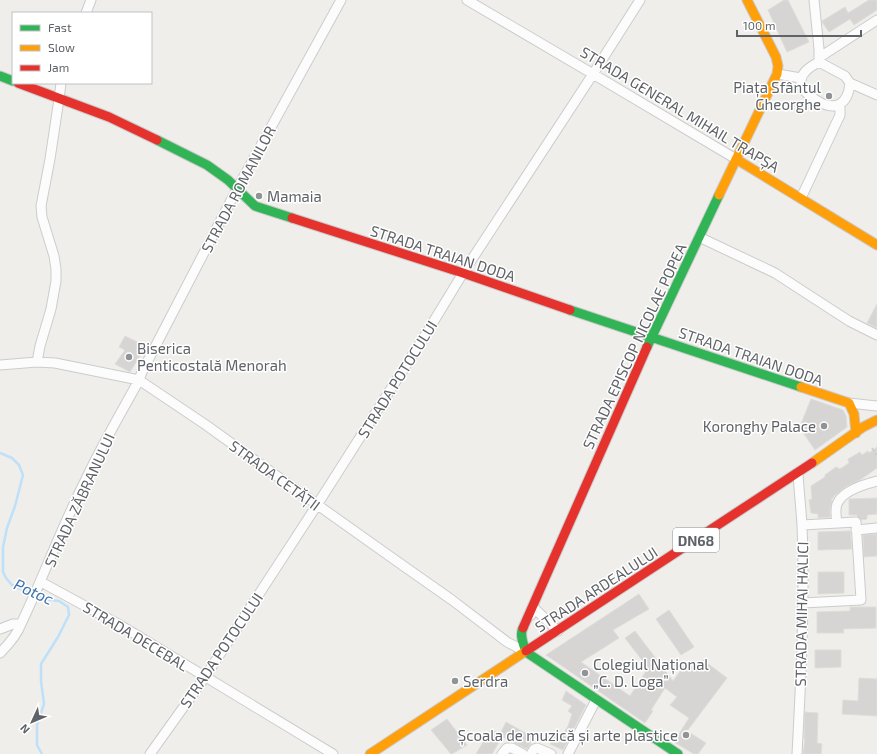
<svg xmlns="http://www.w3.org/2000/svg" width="877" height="754" viewBox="0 0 877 754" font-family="'Exo 2',sans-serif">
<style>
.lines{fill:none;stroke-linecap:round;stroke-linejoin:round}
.stream{stroke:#bfe0f9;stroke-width:2.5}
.building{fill:#d6d5d3;stroke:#deddd9}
.street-casing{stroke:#cbcccc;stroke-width:11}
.fast-casing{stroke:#cacacb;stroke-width:11}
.slow-casing{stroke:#cacacb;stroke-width:11}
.jam-casing{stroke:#cacacb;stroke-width:11}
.path{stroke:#cacfcc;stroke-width:1.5;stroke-dasharray:4 2;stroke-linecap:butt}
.street{stroke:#fdfcfc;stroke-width:9}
.fast{stroke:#30b455;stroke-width:9}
.slow{stroke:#ff9f0a;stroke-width:9}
.jam{stroke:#e5322d;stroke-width:9}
.poi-dot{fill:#919496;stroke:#fff;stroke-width:1.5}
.labels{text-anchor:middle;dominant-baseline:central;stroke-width:3;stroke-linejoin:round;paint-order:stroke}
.shield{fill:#fff;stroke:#8f9295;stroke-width:1}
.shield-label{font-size:14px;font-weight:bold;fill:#5f6368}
.poi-label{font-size:15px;fill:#5f6368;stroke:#fff;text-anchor:start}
.street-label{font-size:15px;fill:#5f6368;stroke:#fff}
.water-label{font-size:16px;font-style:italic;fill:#4174aa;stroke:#fff}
</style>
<rect width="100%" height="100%" fill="#efeeea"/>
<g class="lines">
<path class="stream" d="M 0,453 L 12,458 L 19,465 L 23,475 L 15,506 L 7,528 L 3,547 L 3,572 L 6,578 L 12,585 L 32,594
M 37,596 L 45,599 L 59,601 L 68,607 L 69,615 L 58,637 L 41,664 L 41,681 L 44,704 L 37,725 L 37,745 L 42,754"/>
</g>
<path class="building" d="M 784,0 L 788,0 L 809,42 L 787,52 L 768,10 Z
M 869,0 L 877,0 L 877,10 L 854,25 L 850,19 L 829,32 L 822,22 L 822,21 L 845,7 L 848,13 Z
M 877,304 L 877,328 L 867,323 Z
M 125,336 L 146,346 L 130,372 L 115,364 L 125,350 L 119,347 Z
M 811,399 L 843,410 L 846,416 L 847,427 L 815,450 L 800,428 L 801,424 Z
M 877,447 L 877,468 L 860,480 L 845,487 L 835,495 L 831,500 L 832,501 L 830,508 L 830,517 L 818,518 L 818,514 L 811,513 L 809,500 L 812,499 L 811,486 L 825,477 L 825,475 L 836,467 L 840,469 L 849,463 L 848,459 L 860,452 L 862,455 L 868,451 L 869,453 Z
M 877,498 L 877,514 L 867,515 L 867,519 L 861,520 L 857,516 L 857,515 L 849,515 L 849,499 Z
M 850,531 L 852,549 L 818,550 L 818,532 Z
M 877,534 L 877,556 L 864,557 L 863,535 Z
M 818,572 L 844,572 L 844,593 L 818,594 Z
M 639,594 L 649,609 L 613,630 L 619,638 L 581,662 L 630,696 L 648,668 L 625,638 L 635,631 L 673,681 L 687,662 L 696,669 L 703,660 L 727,678 L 687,731 L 706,743 L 698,754 L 694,754 L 674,742 L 689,718 L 670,705 L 677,697 L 665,688 L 651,710 L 653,711 L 645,723 L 546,655 Z
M 850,607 L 876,607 L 876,628 L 843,629 L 844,633 L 817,633 L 817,612 L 850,611 Z
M 669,610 L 694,647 L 681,655 L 656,619 Z
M 815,650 L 841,650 L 841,667 L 815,668 Z
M 859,678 L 877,679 L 877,716 L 842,714 L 843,700 L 858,701 Z
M 566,691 L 586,705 L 563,750 L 550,744 L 554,736 L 560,739 L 568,726 L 572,714 L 568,711 L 572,706 L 562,700 Z
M 805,712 L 818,713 L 817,743 L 822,744 L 821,754 L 803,754 L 805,739 L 804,739 Z
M 447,719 L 467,745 L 452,754 L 451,754 L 431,730 Z
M 506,722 L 534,738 L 527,749 L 502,737 L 492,754 L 476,754 L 491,729 L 500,734 Z"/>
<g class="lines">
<g class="street-casing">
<path id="street" d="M 467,0 L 593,74 L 736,159
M 814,0 L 819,49 L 819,61
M 86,13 L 91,0
M 820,57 L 877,20
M 819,62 L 845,76 L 850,83 C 848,105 835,112 816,100 C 794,87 797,73 819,62 Z
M 777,74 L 801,78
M 850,83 L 877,95
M 801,198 L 840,115 L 840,104
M 699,237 L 775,273 L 849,321 L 877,335
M 37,362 L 40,346 L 51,309 L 56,281 L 56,269 L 54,256 L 42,217 L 41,206 L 50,159 L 59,99 L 61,83
M 0,365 L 37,362 L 55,363 L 139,380 L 206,425 L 267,469 L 405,567 L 452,600 L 507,642 L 526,652
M 849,403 L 877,406
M 837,523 C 836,517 835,510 837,504 C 842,491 865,484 877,481
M 802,525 L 856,522 L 861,600 L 802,603
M 856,530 L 877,528
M 41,582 L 120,625 L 333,754
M 531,615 L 535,609 L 558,631
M 0,629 L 13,624 L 21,624 C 44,576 62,526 86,479 C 102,445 121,413 139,380 L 142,372 L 237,189 L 341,0
M 0,653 C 9,644 17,635 21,624
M 150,754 L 205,677 L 317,505 L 429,329 L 463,273 L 593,74 L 640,0
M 502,754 L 507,748 L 512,748 L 523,754
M 531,754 L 534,749 L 537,748 L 551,754
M 568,754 L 596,700
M 797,754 C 801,679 805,601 802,525 C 801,508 799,491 798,473"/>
</g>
<g class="fast-casing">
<path id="fast" d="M 0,76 L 13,81
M 157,140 L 207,165 L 228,180 L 255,206 L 292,218
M 570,310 L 801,387
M 647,347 L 719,195
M 523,628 C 519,635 524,645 526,652 L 678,754"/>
</g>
<g class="slow-casing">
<path id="slow" d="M 736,159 L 877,245
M 719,195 L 777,74 L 778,66 L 776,57 L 747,0
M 801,387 L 849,403 L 854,414 L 856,433
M 812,463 L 863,427 L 877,420
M 370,754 L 526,651"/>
</g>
<g class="jam-casing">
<path id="jam" d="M 18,83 L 109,117 L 157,140
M 292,218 L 463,273 L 570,310
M 523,628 L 647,347
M 526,651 L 812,463"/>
</g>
<path class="path" d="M 872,448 L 877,455"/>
<use href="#street" class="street"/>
<use href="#fast" class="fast"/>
<use href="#slow" class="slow"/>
<use href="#jam" class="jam"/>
</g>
<g class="poi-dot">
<circle cx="829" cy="96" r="4"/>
<circle cx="259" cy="196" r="4"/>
<circle cx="129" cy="357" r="4"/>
<circle cx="824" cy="426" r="4"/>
<circle cx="585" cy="673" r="4"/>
<circle cx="455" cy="681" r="4"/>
<circle cx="686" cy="735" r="4"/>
</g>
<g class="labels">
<rect class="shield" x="673" y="528" width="46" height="24" rx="3"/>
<g class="shield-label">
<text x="696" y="540">DN68</text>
</g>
<g class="poi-label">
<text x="821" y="87" text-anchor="end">Piața Sfântul<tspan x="821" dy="17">Gheorghe</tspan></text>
<text x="267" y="196">Mamaia</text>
<text x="137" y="348">Biserica<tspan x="137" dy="17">Penticostală Menorah</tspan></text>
<text x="816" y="426" text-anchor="end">Koronghy Palace</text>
<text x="593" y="664">Colegiul Național<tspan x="593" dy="17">„C. D. Loga”</tspan></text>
<text x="463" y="681">Serdra</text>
<text x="678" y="735" text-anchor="end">Școala de muzică și arte plastice</text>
</g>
<g class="street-label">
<text transform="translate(680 109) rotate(31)">STRADA GENERAL MIHAIL TRAPȘA</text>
<text transform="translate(238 189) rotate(-62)">STRADA ROMANILOR</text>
<text transform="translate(443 253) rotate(18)">STRADA TRAIAN DODA</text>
<text transform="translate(634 346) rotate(-65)">STRADA EPISCOP NICOLAE POPEA</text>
<text transform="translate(751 356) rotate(19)">STRADA TRAIAN DODA</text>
<text transform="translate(397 379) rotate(-58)">STRADA POTOCULUI</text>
<text transform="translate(275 475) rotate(36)">STRADA CETĂȚII</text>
<text transform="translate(79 500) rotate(-65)">STRADA ZĂBRANULUI</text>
<text transform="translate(596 589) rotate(-33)">STRADA ARDEALULUI</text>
<text transform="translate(801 614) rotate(-89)">STRADA MIHAI HALICI</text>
<text transform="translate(136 636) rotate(31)">STRADA DECEBAL</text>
<text transform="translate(221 650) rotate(-56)">STRADA POTOCULUI</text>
</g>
<g class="water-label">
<text transform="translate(34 591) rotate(24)">Potoc</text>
</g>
</g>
<rect x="12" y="12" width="140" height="72" fill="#ffffff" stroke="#bfc1c3"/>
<rect x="20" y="25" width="20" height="6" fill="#30b455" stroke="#bfc1c3"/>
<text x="48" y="32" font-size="12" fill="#5f6368">Fast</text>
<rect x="20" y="45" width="20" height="6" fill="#ff9f0a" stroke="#bfc1c3"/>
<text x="48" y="52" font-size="12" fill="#5f6368">Slow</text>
<rect x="20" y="65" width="20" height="6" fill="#e5322d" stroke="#bfc1c3"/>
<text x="48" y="72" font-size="12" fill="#5f6368">Jam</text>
<g transform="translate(32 722) rotate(226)" stroke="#ffffff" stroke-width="3" paint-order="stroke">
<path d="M0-3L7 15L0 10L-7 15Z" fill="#5f6368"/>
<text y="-6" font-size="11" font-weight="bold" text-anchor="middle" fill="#5f6368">N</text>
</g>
<path d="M737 30v6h124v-6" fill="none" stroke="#5f6368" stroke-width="2"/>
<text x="743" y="30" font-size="12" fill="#5f6368" stroke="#ffffff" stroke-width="3" paint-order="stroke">100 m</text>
</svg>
